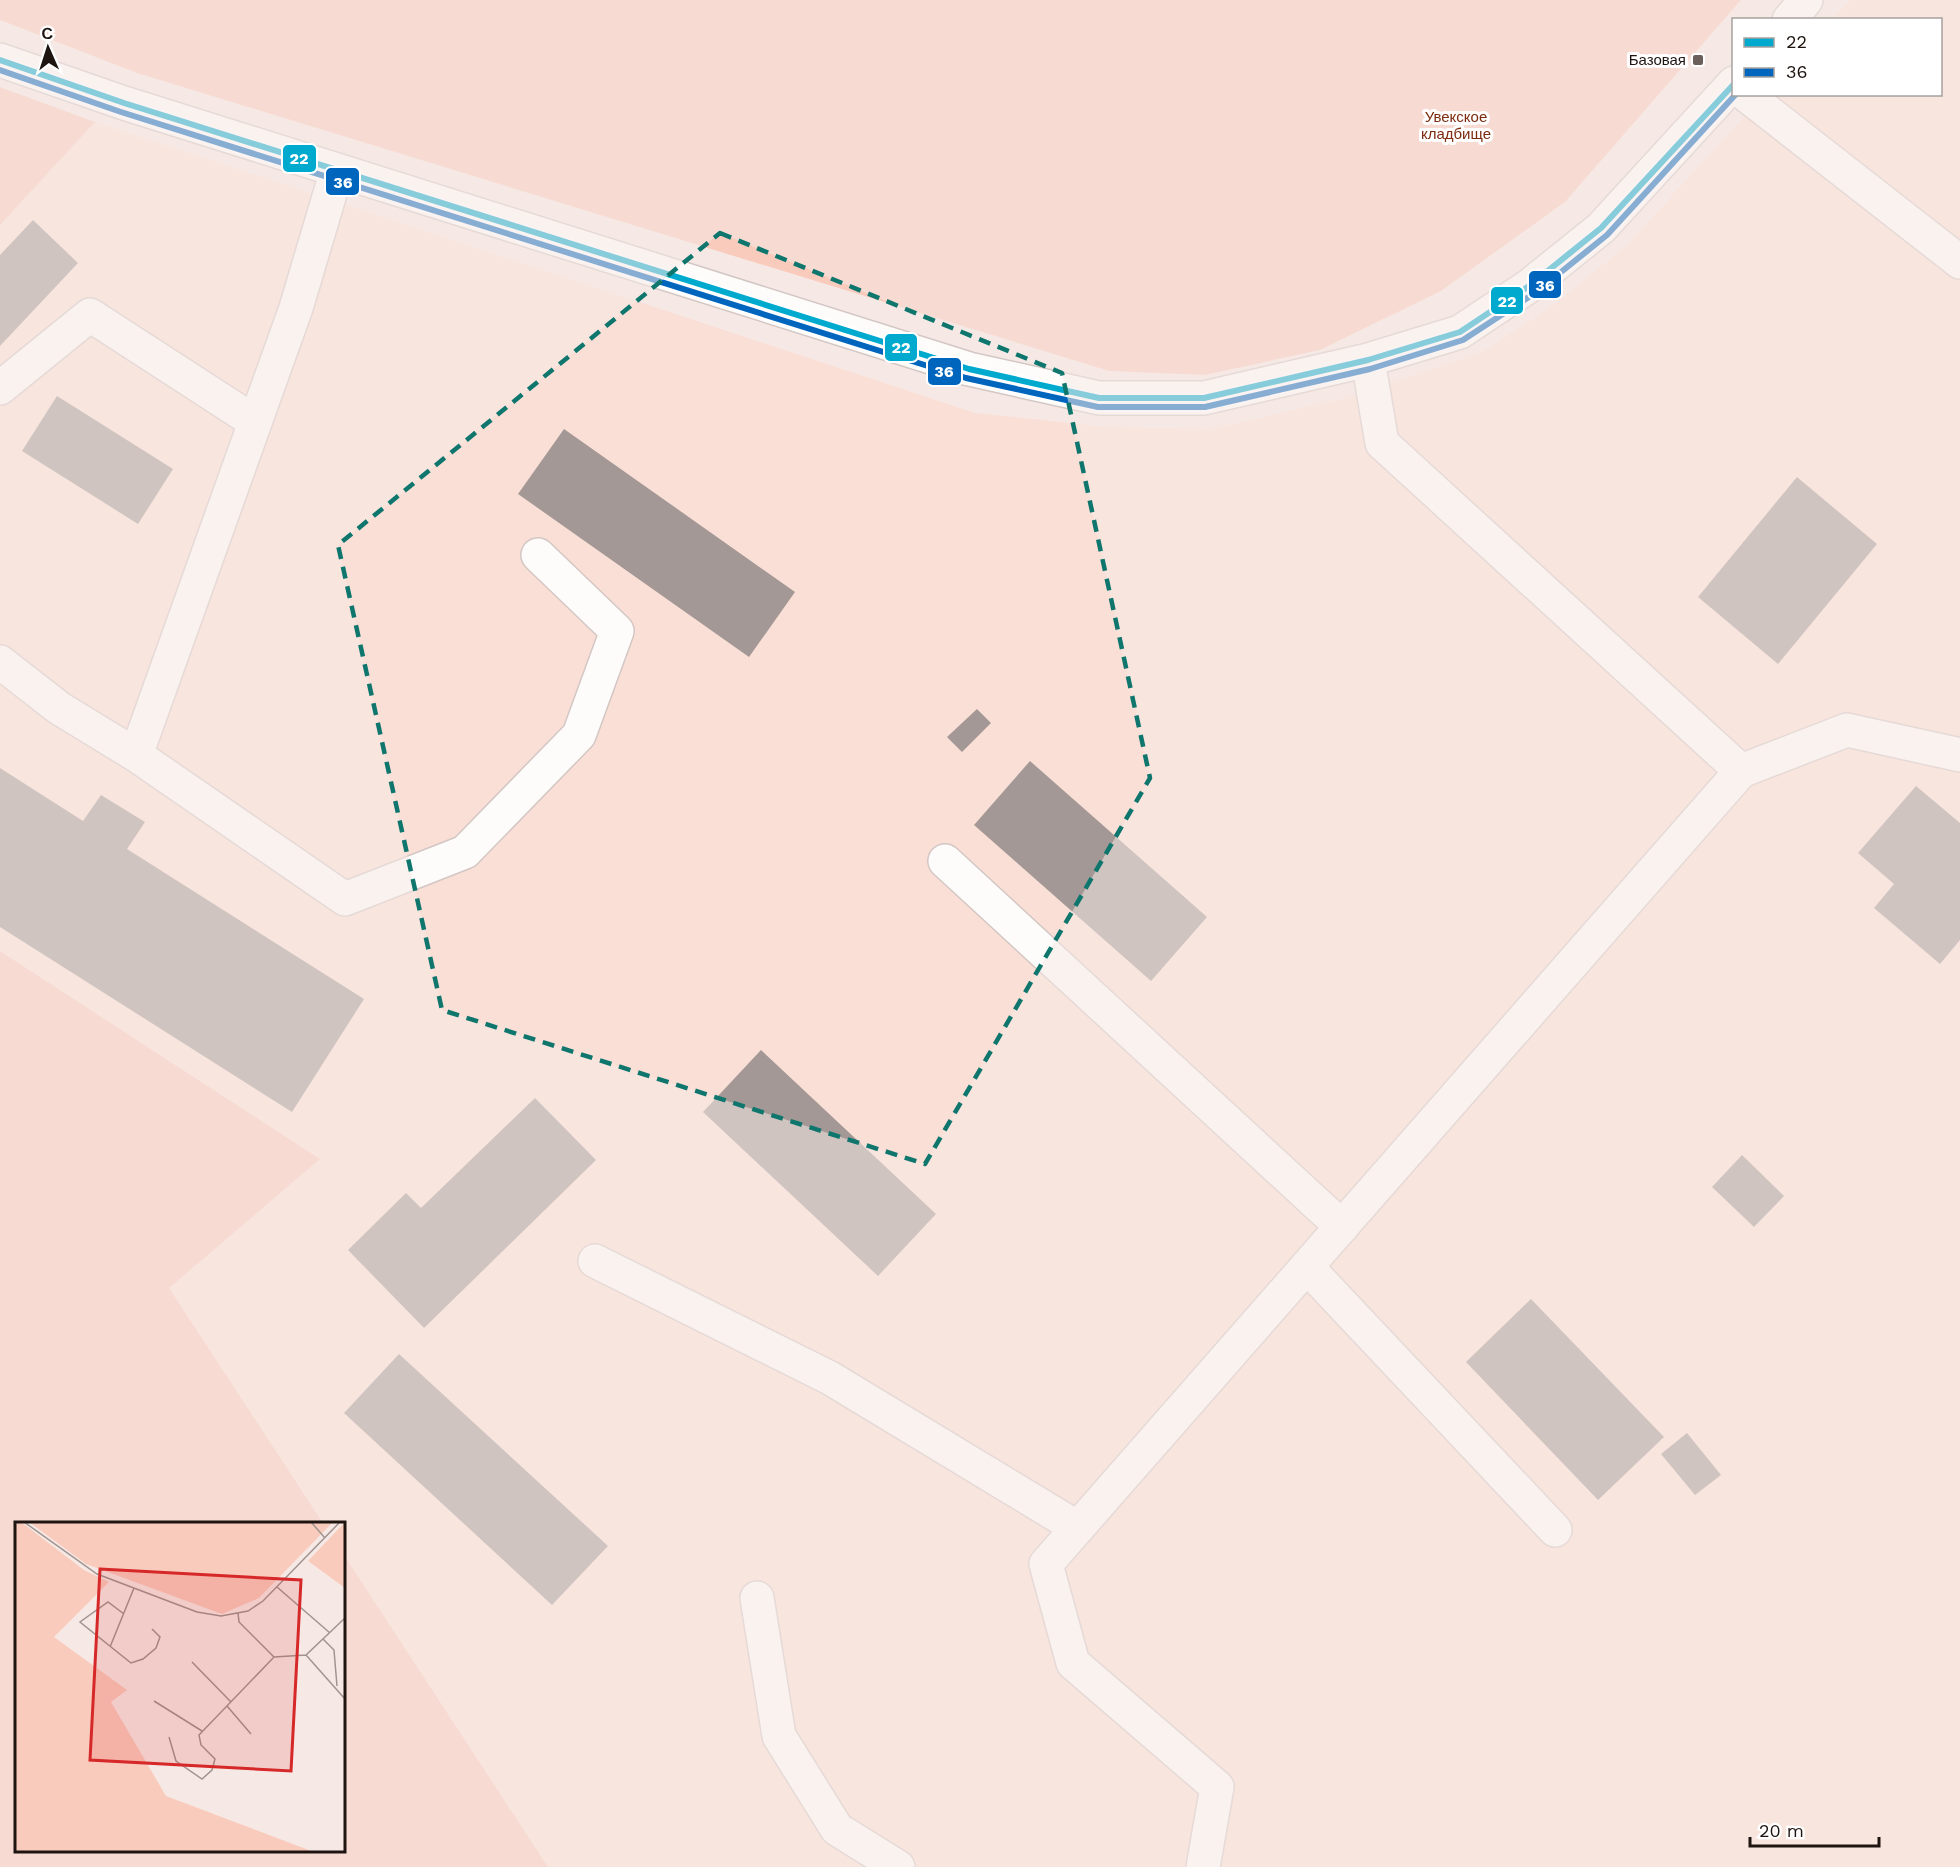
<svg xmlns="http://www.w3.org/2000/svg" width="1960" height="1867" viewBox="0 0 1960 1867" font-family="'Work Sans',sans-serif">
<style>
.built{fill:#fadfd6}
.green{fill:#f9cbbc}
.building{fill:#a39895}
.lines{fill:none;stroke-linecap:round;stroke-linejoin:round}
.minor-casing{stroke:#d3c7c4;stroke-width:36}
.minor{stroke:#fefcfb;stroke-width:33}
.bus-1-casing{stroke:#fff;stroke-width:10}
.bus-2-casing{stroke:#fff;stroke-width:10}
.bus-1{stroke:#00a9ce;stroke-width:6}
.bus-2{stroke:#0065bd;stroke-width:6}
.marked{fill:none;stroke:#0f766e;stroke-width:4.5;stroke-dasharray:12 8;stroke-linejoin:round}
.poi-dot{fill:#6a5f5b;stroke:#fff;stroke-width:2}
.labels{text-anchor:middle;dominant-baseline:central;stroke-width:6;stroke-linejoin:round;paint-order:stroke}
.poi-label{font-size:15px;fill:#1e1410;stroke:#fff;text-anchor:end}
.park-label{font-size:15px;fill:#7d2b0e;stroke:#fff}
.inset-road{fill:none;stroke:#a09490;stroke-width:1.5}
.view{fill:#d62828;fill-opacity:0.15;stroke:#d62828;stroke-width:3}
.inset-edge{fill:none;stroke:#1e1410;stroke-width:3}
.line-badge{stroke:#fff;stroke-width:2}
.badge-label{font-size:16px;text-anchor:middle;font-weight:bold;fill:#fff}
</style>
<rect width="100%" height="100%" fill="#f6e9e5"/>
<path class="built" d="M 1851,0 L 1960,0 L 1960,1867 L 548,1867 L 344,1555 L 344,1524 L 323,1523 L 168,1288 L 320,1159 L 0,951 L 0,225 L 95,122 L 975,413 L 1108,427 L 1211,429 L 1341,399 L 1483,352 L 1555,304 L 1627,245 L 1764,95 L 1940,94 L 1940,20 L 1833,19 Z"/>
<path class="green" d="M 0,0 L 1741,0 L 1565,202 L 1441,291 L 1320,350 L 1205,375 L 1109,371 L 137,73 L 0,20 Z
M 0,87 L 95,122 L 0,225 Z
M 0,951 L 320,1159 L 169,1288 L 323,1523 L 16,1524 L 16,1850 L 344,1850 L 344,1555 L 548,1867 L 0,1867 Z"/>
<path class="building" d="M 33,220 L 78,263 L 0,346 L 0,255 Z
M 57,396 L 173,469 L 138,524 L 22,451 Z
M 564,429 L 795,592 L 749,657 L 518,494 Z
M 1797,477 L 1877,544 L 1778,664 L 1698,597 Z
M 977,709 L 991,723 L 962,752 L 947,737 Z
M 1030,761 L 1207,917 L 1151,981 L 974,825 Z
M 0,768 L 83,821 L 101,795 L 145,822 L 127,849 L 364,999 L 292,1112 L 0,927 Z
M 1916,786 L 1960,823 L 1960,940 L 1940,964 L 1874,908 L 1894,884 L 1858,853 Z
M 761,1050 L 936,1214 L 878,1276 L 703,1112 Z
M 535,1098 L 596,1160 L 424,1328 L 348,1250 L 406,1193 L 421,1208 Z
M 1742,1155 L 1784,1196 L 1754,1227 L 1712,1187 Z
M 1531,1299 L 1664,1437 L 1598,1500 L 1466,1362 Z
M 399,1354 L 608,1546 L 552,1605 L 344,1413 Z
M 1687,1433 L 1721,1475 L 1695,1495 L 1661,1454 Z"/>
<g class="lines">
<g class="minor-casing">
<path id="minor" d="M 1789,20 L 1806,0
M 0,60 L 124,103 L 969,369 L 1099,398 L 1204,398 L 1368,360 L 1460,332 L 1529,286 L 1601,228 L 1734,83
M 1745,94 L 1960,262
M 1368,360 L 1382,443 L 1741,771 L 1847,730 L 1960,755
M 0,388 L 90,315 L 255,422
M 0,662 L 59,708 L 136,755 L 345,899 L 465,852 L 579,735 L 617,631 L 538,555
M 136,755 L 296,308 L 337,170
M 945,861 L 1342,1227
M 595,1261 L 830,1378 L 1078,1528
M 1307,1267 L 1555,1530
M 757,1598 L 779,1736 L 837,1829 L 898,1867
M 1203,1867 L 1217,1787 L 1073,1663 L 1046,1564 L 1741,771"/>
</g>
<use href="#minor" class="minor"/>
<g class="bus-1-casing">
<path id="bus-1" d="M 0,60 L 124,103 L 969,369 L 1099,398 L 1204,398 L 1368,360 L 1460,332 L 1529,286 L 1601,228 L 1734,84"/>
</g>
<g class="bus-2-casing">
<path id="bus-2" d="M 0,70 L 121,112 L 966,378 L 1098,407 L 1205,407 L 1370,369 L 1463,340 L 1535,293 L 1607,235 L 1736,94"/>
</g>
<use href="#bus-1" class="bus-1"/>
<use href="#bus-2" class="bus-2"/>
</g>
<path d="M0 0H1960V1867H0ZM 720,233 L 1062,373 L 1150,778 L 925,1164 L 442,1010 L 338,545 Z" fill="#f6e9e5" fill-opacity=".55" fill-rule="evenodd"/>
<path class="marked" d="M 720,233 L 1062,373 L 1150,778 L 925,1164 L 442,1010 L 338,545 Z"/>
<rect class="poi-dot" x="1692" y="54" width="12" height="12" rx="3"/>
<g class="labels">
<g class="poi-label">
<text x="1686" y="60">Базовая</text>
</g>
<g class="park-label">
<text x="1456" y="117">Увекское<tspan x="1456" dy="17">кладбище</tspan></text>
</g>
</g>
<g transform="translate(15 1522)">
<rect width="330" height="330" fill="#f6e9e5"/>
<path d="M 0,0 L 6,0 L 69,48 L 94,60 L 39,115 L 112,168 L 96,180 L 151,274 L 299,330 L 0,330 ZM 14,0 L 318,0 L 244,76 L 207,92 L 71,42 ZM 330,0 L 330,66 L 293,39 Z" fill="#f9cbbc"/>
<path class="inset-road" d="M 9,0 L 82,52 L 182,90 L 206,94 L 233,89 L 248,79 L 325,0M 296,0 L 310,16M 262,65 L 315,111M 223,91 L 224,100 L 259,135 L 291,133 L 330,96M 109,92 L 93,80 L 65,100 L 116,141 L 128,137 L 141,126 L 145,115 L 137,107M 308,117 L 319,128 L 322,164M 95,125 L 119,66M 291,133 L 330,177M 177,140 L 216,180M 139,179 L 187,209M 212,184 L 236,212M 154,215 L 161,239 L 187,257 L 197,248 L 200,237 L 186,223 L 184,213 L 259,135"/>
<path class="view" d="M 85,47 L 286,58 L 276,249 L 75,238 Z"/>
<rect width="330" height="330" class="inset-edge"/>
</g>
<g class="line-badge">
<rect x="282" y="144" width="35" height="29" rx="6" fill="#00a9ce"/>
<rect x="325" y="167" width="35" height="29" rx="6" fill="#0065bd"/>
<rect x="1528" y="270" width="34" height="29" rx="6" fill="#0065bd"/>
<rect x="1490" y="286" width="34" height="29" rx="6" fill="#00a9ce"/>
<rect x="884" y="333" width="34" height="29" rx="6" fill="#00a9ce"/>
<rect x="927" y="357" width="35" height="29" rx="6" fill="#0065bd"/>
</g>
<g class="badge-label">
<text x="299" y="164">22</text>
<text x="343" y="188">36</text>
<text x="1545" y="291">36</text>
<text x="1507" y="307">22</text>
<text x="901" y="353">22</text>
<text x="944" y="377">36</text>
</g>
<rect x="1732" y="18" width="210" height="78" fill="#ffffff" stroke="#a5a19f" stroke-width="1.5"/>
<rect x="1744" y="38" width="30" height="9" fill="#00a9ce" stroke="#a5a19f" stroke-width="1.5"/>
<text x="1786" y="48" font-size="18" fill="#1e1410">22</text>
<rect x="1744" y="68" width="30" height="9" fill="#0065bd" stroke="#a5a19f" stroke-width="1.5"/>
<text x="1786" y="78" font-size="18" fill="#1e1410">36</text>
<g transform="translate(48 48) rotate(357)" stroke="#ffffff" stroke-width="4.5" paint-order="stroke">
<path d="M0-4.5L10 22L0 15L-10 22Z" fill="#1e1410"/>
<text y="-9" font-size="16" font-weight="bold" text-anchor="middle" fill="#1e1410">С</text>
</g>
<path d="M1750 1837v9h129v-9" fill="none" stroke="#1e1410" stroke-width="3"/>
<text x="1759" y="1837" font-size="18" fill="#1e1410" stroke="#ffffff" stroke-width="4.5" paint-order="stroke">20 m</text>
</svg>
